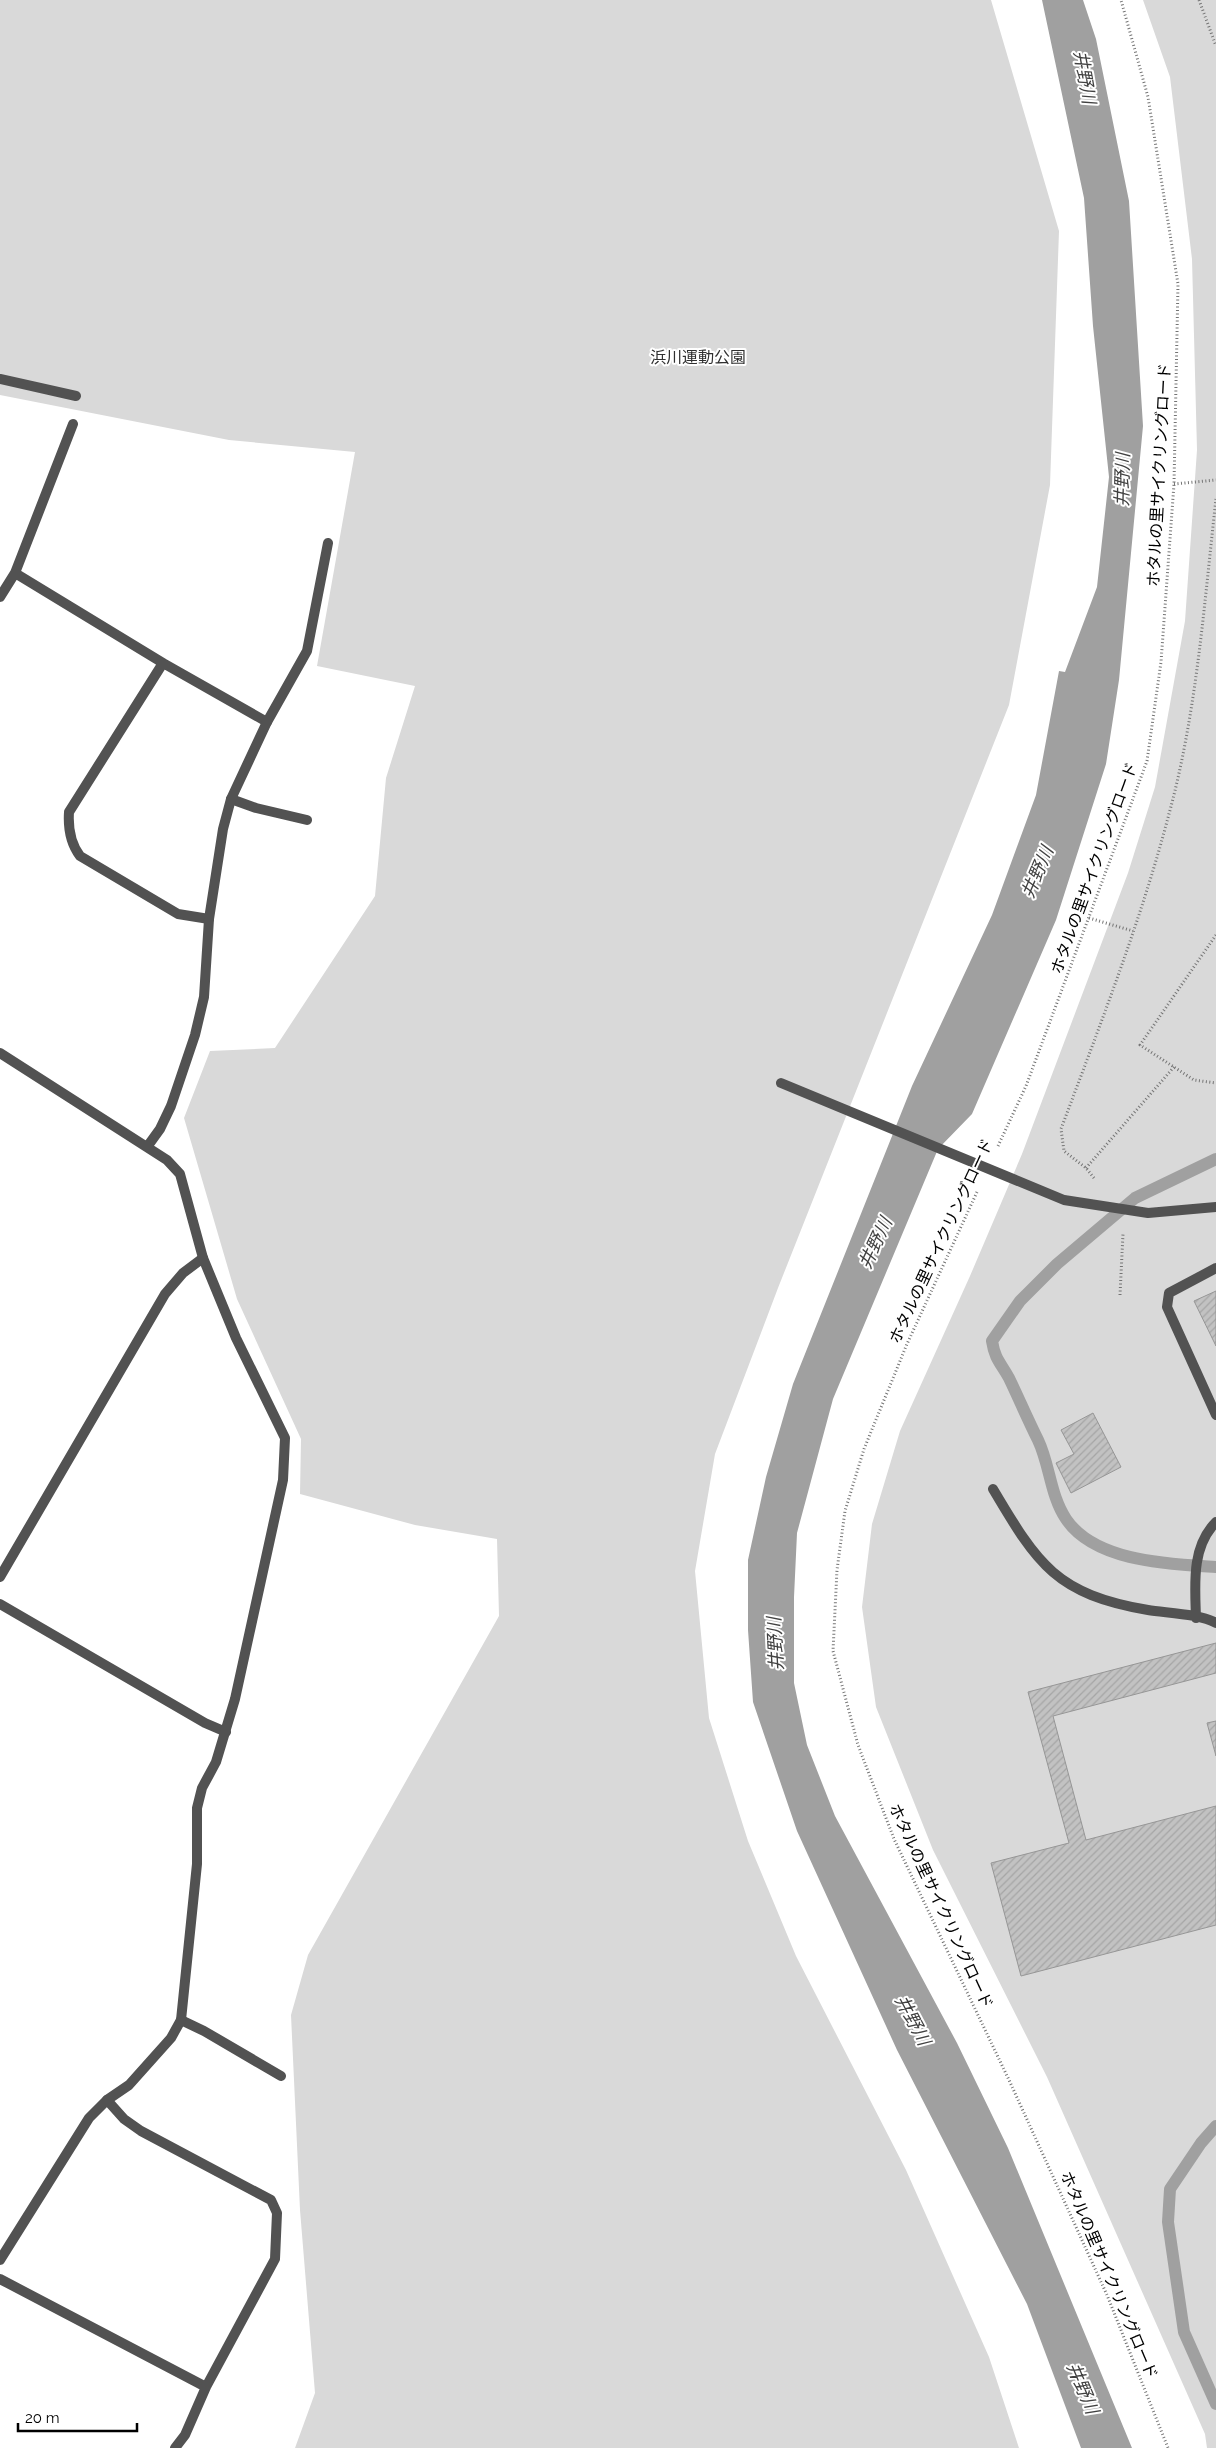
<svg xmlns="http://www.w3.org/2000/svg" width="1216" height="2448" viewBox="0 0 1216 2448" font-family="Raleway,'Noto Sans JP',sans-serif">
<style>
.green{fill:#d9d9d9}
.water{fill:#a0a0a0}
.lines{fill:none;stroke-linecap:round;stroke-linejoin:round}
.stream{stroke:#a0a0a0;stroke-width:12}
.building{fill:url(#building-hatch);stroke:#969696}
.path{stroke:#747474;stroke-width:3;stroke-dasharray:1 2.5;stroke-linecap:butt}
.lane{stroke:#525252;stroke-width:10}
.street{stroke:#525252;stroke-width:10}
.labels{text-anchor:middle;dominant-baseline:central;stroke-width:4;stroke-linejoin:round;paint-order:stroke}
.park-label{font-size:16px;fill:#303030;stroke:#fff}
.street-label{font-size:16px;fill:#000;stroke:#fff}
.water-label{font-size:18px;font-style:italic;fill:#414141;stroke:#fff}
</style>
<defs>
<pattern id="building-hatch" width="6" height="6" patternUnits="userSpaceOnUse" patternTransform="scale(1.25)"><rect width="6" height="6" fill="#c2c2c2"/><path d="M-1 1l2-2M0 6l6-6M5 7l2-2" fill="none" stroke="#a5a5a5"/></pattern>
</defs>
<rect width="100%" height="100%" fill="#fff"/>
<path class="green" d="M 0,0 L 991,0 L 1059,231 L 1050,485 L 1009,705 L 778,1288 L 715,1454 L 695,1571 L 709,1718 L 748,1841 L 796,1956 L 906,2170 L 989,2357 L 1019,2448 L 295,2448 L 315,2393 L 300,2210 L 291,2015 L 308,1955 L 499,1616 L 497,1539 L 415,1525 L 300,1494 L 301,1439 L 237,1299 L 184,1118 L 210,1051 L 275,1048 L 375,896 L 386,778 L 415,686 L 317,666 L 355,452 L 229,440 L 0,395 Z
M 1143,0 L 1216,0 L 1216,2448 L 1207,2448 L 1205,2434 L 1047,2077 L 933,1850 L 876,1707 L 862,1607 L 872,1524 L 900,1431 L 970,1276 L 1022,1154 L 1128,873 L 1155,787 L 1185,621 L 1197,450 L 1192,259 L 1170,77 Z"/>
<path class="water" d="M 1042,0 L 1083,0 L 1096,39 L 1129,201 L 1143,426 L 1119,680 L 1106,764 L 1056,920 L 972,1114 L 938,1149 L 833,1399 L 797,1533 L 794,1597 L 794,1683 L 807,1745 L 835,1816 L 957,2043 L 1008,2148 L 1132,2448 L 1081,2448 L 1027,2304 L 897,2050 L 797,1831 L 753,1702 L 748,1630 L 748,1560 L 766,1477 L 793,1384 L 912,1086 L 992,915 L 1036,795 L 1059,671 L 1065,672 L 1097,587 L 1109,477 L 1093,326 L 1084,198 Z"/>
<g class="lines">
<path class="stream" d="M 1216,1159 L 1135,1198 L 1057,1264 L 1020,1301 L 992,1341 C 995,1360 1001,1363 1009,1378 C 1019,1399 1028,1420 1038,1440 C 1050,1465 1050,1495 1066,1519 C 1095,1562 1169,1564 1216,1567
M 1216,2126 L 1201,2143 L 1170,2189 L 1168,2222 L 1184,2332 L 1216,2404"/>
</g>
<path class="building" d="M 1216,1291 L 1216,1346 L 1194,1301 Z
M 1093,1413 L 1121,1467 L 1071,1493 L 1056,1463 L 1074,1454 L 1061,1430 Z
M 1216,1643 L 1216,1673 L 1053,1716 L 1086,1840 L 1216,1806 L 1216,1925 L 1021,1976 L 991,1863 L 1069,1843 L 1028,1692 Z
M 1216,1721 L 1216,1756 L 1207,1723 Z"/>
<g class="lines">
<path class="path" d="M 1199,0 L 1216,46
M 1174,484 L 1216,480
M 1089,918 L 1133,931
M 1216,935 L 1140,1045 L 1194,1080 L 1216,1083
M 998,1146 L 1026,1086 L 1147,761 L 1161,662 L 1174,484 L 1178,284 L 1148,97 L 1121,0
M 1086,1168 L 1174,1067
M 1094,1178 L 1086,1168 L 1064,1151 L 1061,1129 C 1100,1025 1141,921 1169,814 C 1197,711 1204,604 1216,499
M 977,1192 L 907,1344 L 864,1449 L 845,1511 L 837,1570 L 833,1651 L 858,1745 L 894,1839 L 1009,2080 L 1107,2295 L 1168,2448
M 1120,1295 L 1123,1234"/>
<path class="lane" d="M 15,573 L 163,663 L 267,722
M 0,597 L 15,573 L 73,424
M 163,663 L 69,812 C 68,827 71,844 80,856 L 178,914 L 209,919
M 231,799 L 256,808 L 307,820
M 781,1083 L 1064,1200 L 1148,1213 L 1216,1207
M 1216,1268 L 1169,1293 L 1167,1307 L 1216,1415
M 993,1489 C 1038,1565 1056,1594 1148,1610 C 1166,1613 1201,1614 1216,1623
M 0,1577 L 165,1294 L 183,1273 L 203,1258
M 0,1604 L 205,1723 L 226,1732
M 1196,1618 C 1195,1585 1191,1547 1216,1522
M 181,2020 L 204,2031 L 281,2076
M 107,2100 L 124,2119 L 141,2131 L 271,2200 L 277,2213 L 275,2259 L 206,2387 L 185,2435 L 175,2448
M 0,2279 L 206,2387"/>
<path class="street" d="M 0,379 L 76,396
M 0,1053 L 167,1160 L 180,1174 L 203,1258 L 236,1338 L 285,1438 L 283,1480 L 235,1699 L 216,1762 L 202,1788 L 197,1808 L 197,1864 L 181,2020 L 171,2038 L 129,2085 L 107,2100 L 89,2118 L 0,2260
M 147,1147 L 160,1129 L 171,1106 L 195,1035 L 204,997 L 209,919 L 223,829 L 231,799 L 267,722 L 307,651 L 328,543"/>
</g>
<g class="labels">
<g class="park-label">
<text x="698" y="357">浜川運動公園</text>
</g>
<g class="street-label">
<text transform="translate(1159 475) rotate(-87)">ホタルの里サイクリングロード</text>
<text transform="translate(1094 868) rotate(-70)">ホタルの里サイクリングロード</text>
<text transform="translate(941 1241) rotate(-65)">ホタルの里サイクリングロード</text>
<text transform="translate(941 1906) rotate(65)">ホタルの里サイクリングロード</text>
<text transform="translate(1109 2275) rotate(67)">ホタルの里サイクリングロード</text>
</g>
<g class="water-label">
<text transform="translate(1085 77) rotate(80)">井野川</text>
<text transform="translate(1122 480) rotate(-89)">井野川</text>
<text transform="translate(1037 872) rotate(-67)">井野川</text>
<text transform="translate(875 1243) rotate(-65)">井野川</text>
<text transform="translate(775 1644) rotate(-93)">井野川</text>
<text transform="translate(913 2020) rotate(62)">井野川</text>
<text transform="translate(1083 2388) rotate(67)">井野川</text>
</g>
</g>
<path d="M18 2423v8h119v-8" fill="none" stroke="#000000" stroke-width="2.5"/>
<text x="25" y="2423" font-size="15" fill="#000000" stroke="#ffffff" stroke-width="4" paint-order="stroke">20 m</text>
</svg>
